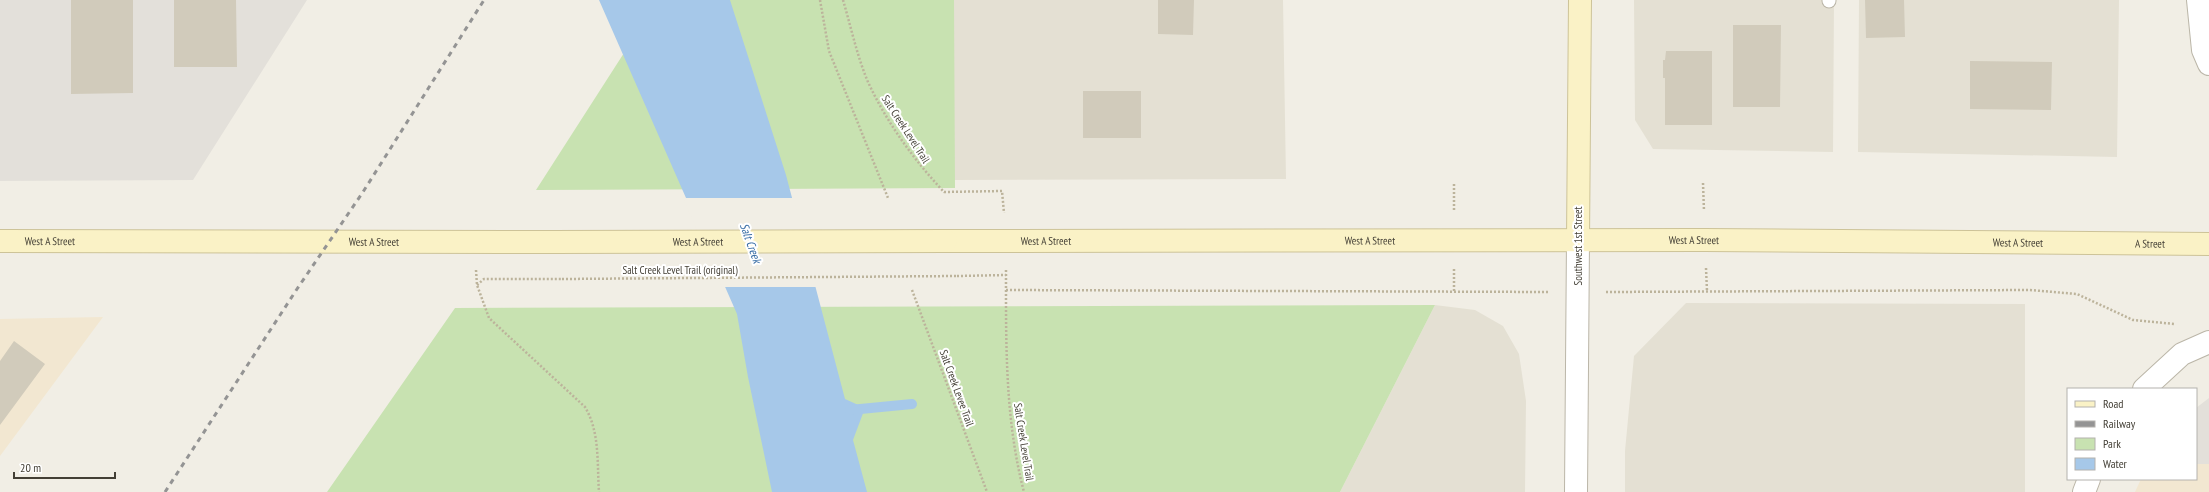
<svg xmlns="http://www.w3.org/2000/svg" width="2209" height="492" viewBox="0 0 2209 492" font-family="'PT Sans Narrow',sans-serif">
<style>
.residential{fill:#e4e0d3}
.commercial{fill:#f2e7d1}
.industrial{fill:#e3e0da}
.green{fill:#c8e2b1}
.water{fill:#a6c8e9}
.pier{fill:#f1eee5}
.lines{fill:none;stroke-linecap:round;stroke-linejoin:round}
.stream{stroke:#a6c8e9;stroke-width:10}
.building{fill:#d1cbbb}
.lane-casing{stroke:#bbb6a8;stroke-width:15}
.street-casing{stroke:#bbb6a8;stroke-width:24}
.secondary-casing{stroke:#cdc398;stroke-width:24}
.path{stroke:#bcb39b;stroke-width:2.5;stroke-dasharray:2 2;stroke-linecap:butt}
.lane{stroke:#fff;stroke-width:13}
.street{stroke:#fff;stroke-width:22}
.secondary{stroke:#faf2c6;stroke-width:22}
.rail{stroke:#949494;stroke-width:3;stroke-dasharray:5 5;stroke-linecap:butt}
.secondary-bridge-casing{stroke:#cdc398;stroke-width:24;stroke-linecap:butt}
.path-bridge{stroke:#bcb39b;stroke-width:2.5;stroke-dasharray:2 2;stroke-linecap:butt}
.secondary-bridge{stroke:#faf2c6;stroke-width:22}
.labels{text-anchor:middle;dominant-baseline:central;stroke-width:4;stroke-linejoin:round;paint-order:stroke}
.street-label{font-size:11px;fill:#433f35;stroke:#fff}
.water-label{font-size:12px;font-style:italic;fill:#386da5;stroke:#fff}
</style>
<rect width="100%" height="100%" fill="#f1eee5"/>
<path class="residential" d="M 954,0 L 1283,0 L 1286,179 L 954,180 Z
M 1634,0 L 1834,0 L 1833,152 L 1653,149 L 1635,120 Z
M 1859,0 L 2119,0 L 2117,157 L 1858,152 Z
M 1686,303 L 2025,304 L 2025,492 L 1625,492 L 1625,451 L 1634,356 Z
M 1435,305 L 1475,310 L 1503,326 L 1519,354 L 1526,401 L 1525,492 L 1340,492 Z"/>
<path class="commercial" d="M 103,317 L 0,456 L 0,319 Z
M 2196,464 L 2209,464 L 2209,492 L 2135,492 L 2141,479 L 2196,479 Z"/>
<path class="industrial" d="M 0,0 L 307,0 L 193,180 L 0,181 Z
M 2209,398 L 2209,464 L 2196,464 L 2196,408 Z"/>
<path class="green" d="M 658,0 L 954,0 L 955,188 L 536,190 Z
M 1435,305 L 1340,492 L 327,492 L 455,308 Z"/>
<path class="water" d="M 599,0 L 730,0 L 786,175 L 845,399 L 865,408 L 853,440 L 867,492 L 772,492 L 748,377 L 737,314 Z"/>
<path class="pier" d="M 683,198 L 794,198 L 817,287 L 722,287 Z"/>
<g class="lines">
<path class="stream" d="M 850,410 L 912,404"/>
</g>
<path class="building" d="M 71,0 L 133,0 L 133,93 L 71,94 Z
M 174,0 L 236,0 L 237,67 L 174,67 Z
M 1158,0 L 1194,0 L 1193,35 L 1158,34 Z
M 1865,0 L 1904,0 L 1905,37 L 1866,38 Z
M 1733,25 L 1781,25 L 1780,107 L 1733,107 Z
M 1666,51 L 1712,51 L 1712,125 L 1665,125 L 1665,78 L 1663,78 L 1663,60 L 1665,60 Z
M 1970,61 L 2052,62 L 2051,110 L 1970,109 Z
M 1083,91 L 1141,91 L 1141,138 L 1083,138 Z
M 14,341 L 45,364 L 0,425 L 0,361 Z"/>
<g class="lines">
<g class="lane-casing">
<path id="lane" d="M 1829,1 L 1829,0"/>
</g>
<g class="street-casing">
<path id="street" d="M 2198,0 L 2203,50 L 2209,64
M 2144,389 L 2182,354 L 2209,342
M 1576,492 L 1578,240
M 2084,492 L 2089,479"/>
</g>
<g class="secondary-casing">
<g id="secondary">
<path d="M 1578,240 L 1580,0"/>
<path id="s1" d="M 0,241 L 550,242"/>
<path id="s2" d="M 946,241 L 1704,240 L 2209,244"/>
</g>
</g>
<path class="path" d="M 820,0 L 829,51 L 888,198
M 843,0 C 851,27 857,56 868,82 C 887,123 914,160 944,192 L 1002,191 L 1004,213
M 1703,183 L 1704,211
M 1454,184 L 1454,212
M 1706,268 L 1707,291
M 1454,269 L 1454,292
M 476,270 L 477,285 L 489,318 L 585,407 C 600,432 597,463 599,492
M 1006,270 C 1006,344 1005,420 1024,492
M 957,276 L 1006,275
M 477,285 L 484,279 L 562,279
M 912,290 L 987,492
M 1006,290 L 1549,292
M 1606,292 L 2030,290 L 2077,294 L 2133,320 L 2175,324"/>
<use href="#lane" class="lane"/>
<use href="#street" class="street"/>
<use href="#secondary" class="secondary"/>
<path class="rail" d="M 165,492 L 297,289 L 363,192 L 484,0"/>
<g class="secondary-bridge-casing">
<g id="secondary-bridge">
<path id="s3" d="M 550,242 L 946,241"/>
</g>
</g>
<path class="path-bridge" d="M 562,279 L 957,276"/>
<use href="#secondary-bridge" class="secondary-bridge"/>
</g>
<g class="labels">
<g class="street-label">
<text transform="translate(906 129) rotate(57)">Salt Creek Level Trail</text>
<text stroke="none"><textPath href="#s2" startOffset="100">West A Street</textPath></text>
<text stroke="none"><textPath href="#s2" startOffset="424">West A Street</textPath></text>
<text stroke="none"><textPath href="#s2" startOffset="748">West A Street</textPath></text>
<text stroke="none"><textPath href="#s1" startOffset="50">West A Street</textPath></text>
<text stroke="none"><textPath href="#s3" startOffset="148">West A Street</textPath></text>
<text stroke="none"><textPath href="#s2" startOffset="1072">West A Street</textPath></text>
<text stroke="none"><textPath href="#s1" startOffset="374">West A Street</textPath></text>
<text stroke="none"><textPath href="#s2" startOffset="1204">A Street</textPath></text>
<text transform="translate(1578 246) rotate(-90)">Southwest 1st Street</text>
<text x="680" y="270">Salt Creek Level Trail (original)</text>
<text transform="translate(957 388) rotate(70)">Salt Creek Levee Trail</text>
<text transform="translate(1024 442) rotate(81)">Salt Creek Level Trail</text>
</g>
<g class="water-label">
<text transform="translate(751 243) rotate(70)">Salt Creek</text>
</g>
</g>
<rect x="2067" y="388" width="130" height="92" fill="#ffffff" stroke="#b4b2ae"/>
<rect x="2075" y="401" width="20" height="6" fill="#faf2c6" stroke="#b4b2ae"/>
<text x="2103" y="408" font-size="12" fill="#433f35">Road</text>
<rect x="2075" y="421" width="20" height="6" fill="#949494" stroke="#b4b2ae"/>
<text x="2103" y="428" font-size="12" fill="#433f35">Railway</text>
<rect x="2075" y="438" width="20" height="12" fill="#c8e2b1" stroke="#b4b2ae"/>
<text x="2103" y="448" font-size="12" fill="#433f35">Park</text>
<rect x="2075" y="458" width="20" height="12" fill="#a6c8e9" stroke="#b4b2ae"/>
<text x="2103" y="468" font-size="12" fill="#433f35">Water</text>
<path d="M14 472v6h101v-6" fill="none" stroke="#433f35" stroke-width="2"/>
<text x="20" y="472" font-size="12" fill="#433f35" stroke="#ffffff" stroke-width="3" paint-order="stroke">20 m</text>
</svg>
